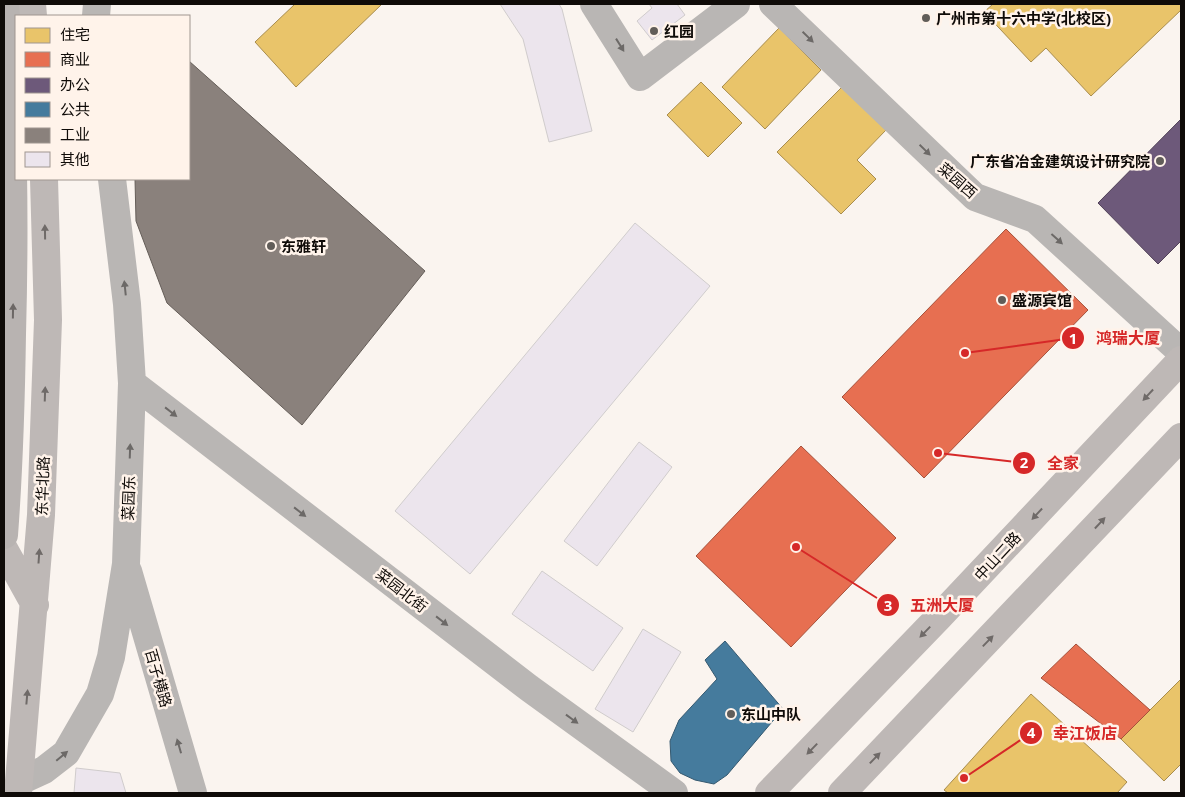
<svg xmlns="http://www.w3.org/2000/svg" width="1185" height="797" viewBox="0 0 1185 797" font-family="'Noto Sans','Noto Sans SC',sans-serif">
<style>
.homes{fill:#e9c46a;stroke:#a88c4d}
.shops{fill:#e76f51;stroke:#a6513b}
.offices{fill:#6d597a;stroke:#514258}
.public{fill:#457b9d;stroke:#355970}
.industry{fill:#8a817c;stroke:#655e59}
.building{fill:#ece5ed;stroke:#d0cccc}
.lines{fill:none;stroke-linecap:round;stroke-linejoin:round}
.minor{stroke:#b9b6b4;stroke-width:28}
.major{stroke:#beb8b6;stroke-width:28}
.highway-bridge{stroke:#b8b3b1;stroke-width:28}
.oneway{fill:#6c6967}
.oneway2{fill:#6f6a68}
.oneway3{fill:#6c6765}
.poi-dot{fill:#615d59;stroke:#fff3ea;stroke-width:2}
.labels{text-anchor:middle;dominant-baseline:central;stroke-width:5;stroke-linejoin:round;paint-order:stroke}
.poi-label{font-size:15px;font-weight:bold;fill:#0f0b08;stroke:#fff3ea;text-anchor:start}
.street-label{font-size:15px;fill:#0f0b08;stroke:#fff3ea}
.leader{fill:none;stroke:#d62828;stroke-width:2}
.callout-dot{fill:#d62828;stroke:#fff3ea;stroke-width:2}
.mark-label{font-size:15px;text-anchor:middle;font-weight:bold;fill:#fff}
.callout-label{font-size:16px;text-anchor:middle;font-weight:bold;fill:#d62828;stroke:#fff3ea;stroke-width:5;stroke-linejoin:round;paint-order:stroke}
</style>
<rect width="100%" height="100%" fill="#faf4ef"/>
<path class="homes" d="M 295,4 L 382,4 L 296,87 L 255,42 Z
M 993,4 L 1181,4 L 1181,10 L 1091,96 L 1046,48 L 1031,62 L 984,12 Z
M 779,28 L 821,70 L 765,129 L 722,87 Z
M 701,82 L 742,123 L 708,157 L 667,115 Z
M 842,87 L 886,130 L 857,160 L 876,179 L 841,214 L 777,152 Z
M 1181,679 L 1181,764 L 1164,781 L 1121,739 Z
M 1031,694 L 1127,782 L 1117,793 L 948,793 L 944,790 Z"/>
<path class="shops" d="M 1006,229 L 1088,310 L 924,478 L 842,397 Z
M 801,446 L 896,538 L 791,647 L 696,556 Z
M 1076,644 L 1150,710 L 1121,739 L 1041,678 Z"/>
<path class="offices" d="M 1181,119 L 1181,241 L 1158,264 L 1098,203 Z"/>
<path class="public" d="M 725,641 L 783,709 L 727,775 L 714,784 L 695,780 L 680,773 L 671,761 L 670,741 L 679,720 L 717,679 L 705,660 Z"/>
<path class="industry" d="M 189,61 L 425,271 L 302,425 L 167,303 L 136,221 L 135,179 L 189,179 Z"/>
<path class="building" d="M 500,4 L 559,4 L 562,9 L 592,131 L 549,142 L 523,39 Z
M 649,4 L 677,4 L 685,15 L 652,40 L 637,21 L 652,8 Z
M 635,223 L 710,286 L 470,574 L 395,511 Z
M 639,442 L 672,467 L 597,566 L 564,541 Z
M 542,571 L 623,628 L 593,671 L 512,614 Z
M 643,629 L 681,652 L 633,732 L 595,709 Z
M 76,768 L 120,773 L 126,793 L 74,793 Z"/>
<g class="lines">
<path class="minor" d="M 594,4 L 640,77 L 736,4
M 773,4 L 975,197 L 1035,219 L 1181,352
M 96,16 L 97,4
M 132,383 L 529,688 L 674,793
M 128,571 L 193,793
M 20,781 L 44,770 L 66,753 L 100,694 L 111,657 L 126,564 L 132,383 L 127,304 L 112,179"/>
<path class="major" d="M 32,4 L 33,16
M 4,549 L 35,605
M 18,793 L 41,515 L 48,320 L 44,179
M 769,793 L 939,617 L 1181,360
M 842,793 L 1181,437"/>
<path class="highway-bridge" d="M 4,535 C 9,468 11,401 12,334 C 15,224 14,113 5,4"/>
</g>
<defs><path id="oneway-solid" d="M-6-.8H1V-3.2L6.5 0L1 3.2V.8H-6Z" transform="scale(1.25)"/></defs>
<g class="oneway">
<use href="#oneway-solid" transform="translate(808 37) rotate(44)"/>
<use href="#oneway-solid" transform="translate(620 45) rotate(58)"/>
<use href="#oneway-solid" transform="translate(925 150) rotate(44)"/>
<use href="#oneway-solid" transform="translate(1057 239) rotate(42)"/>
<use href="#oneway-solid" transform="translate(125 288) rotate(-96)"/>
<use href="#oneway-solid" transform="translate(171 412) rotate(38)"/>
<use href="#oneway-solid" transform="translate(130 451) rotate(-88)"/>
<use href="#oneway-solid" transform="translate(300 512) rotate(38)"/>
<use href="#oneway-solid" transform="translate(442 621) rotate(38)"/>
<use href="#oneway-solid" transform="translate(572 719) rotate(36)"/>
<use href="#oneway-solid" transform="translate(179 746) rotate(-106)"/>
<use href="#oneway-solid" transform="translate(62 756) rotate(-40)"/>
</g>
<g class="oneway2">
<use href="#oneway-solid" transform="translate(45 232) rotate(-91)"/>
<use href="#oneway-solid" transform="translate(45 394) rotate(-88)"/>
<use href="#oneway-solid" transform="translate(1148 395) rotate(133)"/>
<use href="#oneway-solid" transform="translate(1037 514) rotate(133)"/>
<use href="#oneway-solid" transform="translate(1100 523) rotate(-47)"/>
<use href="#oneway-solid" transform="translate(39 556) rotate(-86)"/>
<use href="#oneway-solid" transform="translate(925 632) rotate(134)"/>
<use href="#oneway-solid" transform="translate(988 641) rotate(-46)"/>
<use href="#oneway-solid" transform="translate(27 697) rotate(-85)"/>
<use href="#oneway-solid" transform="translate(812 749) rotate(134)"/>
<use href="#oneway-solid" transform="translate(875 758) rotate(-46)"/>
</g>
<use class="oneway3" href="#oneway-solid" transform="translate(13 311) rotate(-89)"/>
<g class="poi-dot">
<circle cx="926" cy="18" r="5"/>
<circle cx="654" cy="31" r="5"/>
<circle cx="1160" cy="161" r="5"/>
<circle cx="271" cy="246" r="5"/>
<circle cx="1002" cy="300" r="5"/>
<circle cx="731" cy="714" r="5"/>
</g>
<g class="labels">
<g class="poi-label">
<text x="936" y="18">广州市第十六中学(北校区)</text>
<text x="664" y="31">红园</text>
<text x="1150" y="161" text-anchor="end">广东省冶金建筑设计研究院</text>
<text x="281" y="246">东雅轩</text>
<text x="1012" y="300">盛源宾馆</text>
<text x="741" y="714">东山中队</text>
</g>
<g class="street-label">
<text transform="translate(958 180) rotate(41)">菜园西</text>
<text transform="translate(42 486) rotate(-88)">东华北路</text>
<text transform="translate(128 498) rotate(-88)">菜园东</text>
<text transform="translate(997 556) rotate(-47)">中山二路</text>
<text transform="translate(402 590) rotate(38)">菜园北街</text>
<text transform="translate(159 678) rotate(74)">百子横路</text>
</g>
</g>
<path class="leader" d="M965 353L1073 338M938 453L1024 463M796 547L888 605M964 778L1031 733"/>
<g class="callout-dot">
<circle cx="965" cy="353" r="5"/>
<circle cx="938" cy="453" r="5"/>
<circle cx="796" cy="547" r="5"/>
<circle cx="964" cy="778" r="5"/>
<circle cx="1073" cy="338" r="12"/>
<circle cx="1024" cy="463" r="12"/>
<circle cx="888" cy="605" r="12"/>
<circle cx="1031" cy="733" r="12"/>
</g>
<g class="mark-label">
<text x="1073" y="344">1</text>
<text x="1024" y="468">2</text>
<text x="888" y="611">3</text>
<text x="1031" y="738">4</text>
</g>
<g class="callout-label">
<text x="1128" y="344">鸿瑞大厦</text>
<text x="1063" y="469">全家</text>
<text x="942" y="611">五洲大厦</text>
<text x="1085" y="739">幸江饭店</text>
</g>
<rect width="1185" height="797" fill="none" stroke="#0f0b08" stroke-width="10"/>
<rect x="15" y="15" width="175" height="165" fill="#fff3ea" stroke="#9f9690"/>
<rect x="25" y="28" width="25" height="15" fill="#e9c46a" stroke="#9f9690"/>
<text x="60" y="40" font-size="15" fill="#0f0b08">住宅</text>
<rect x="25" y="52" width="25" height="15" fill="#e76f51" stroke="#9f9690"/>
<text x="60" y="65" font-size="15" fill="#0f0b08">商业</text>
<rect x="25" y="78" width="25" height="15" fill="#6d597a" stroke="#9f9690"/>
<text x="60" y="90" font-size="15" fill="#0f0b08">办公</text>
<rect x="25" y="102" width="25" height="15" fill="#457b9d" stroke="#9f9690"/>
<text x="60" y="115" font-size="15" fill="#0f0b08">公共</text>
<rect x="25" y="128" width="25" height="15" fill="#8a817c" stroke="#9f9690"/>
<text x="60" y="140" font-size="15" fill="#0f0b08">工业</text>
<rect x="25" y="152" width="25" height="15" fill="#ece5ed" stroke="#9f9690"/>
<text x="60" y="165" font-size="15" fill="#0f0b08">其他</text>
</svg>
